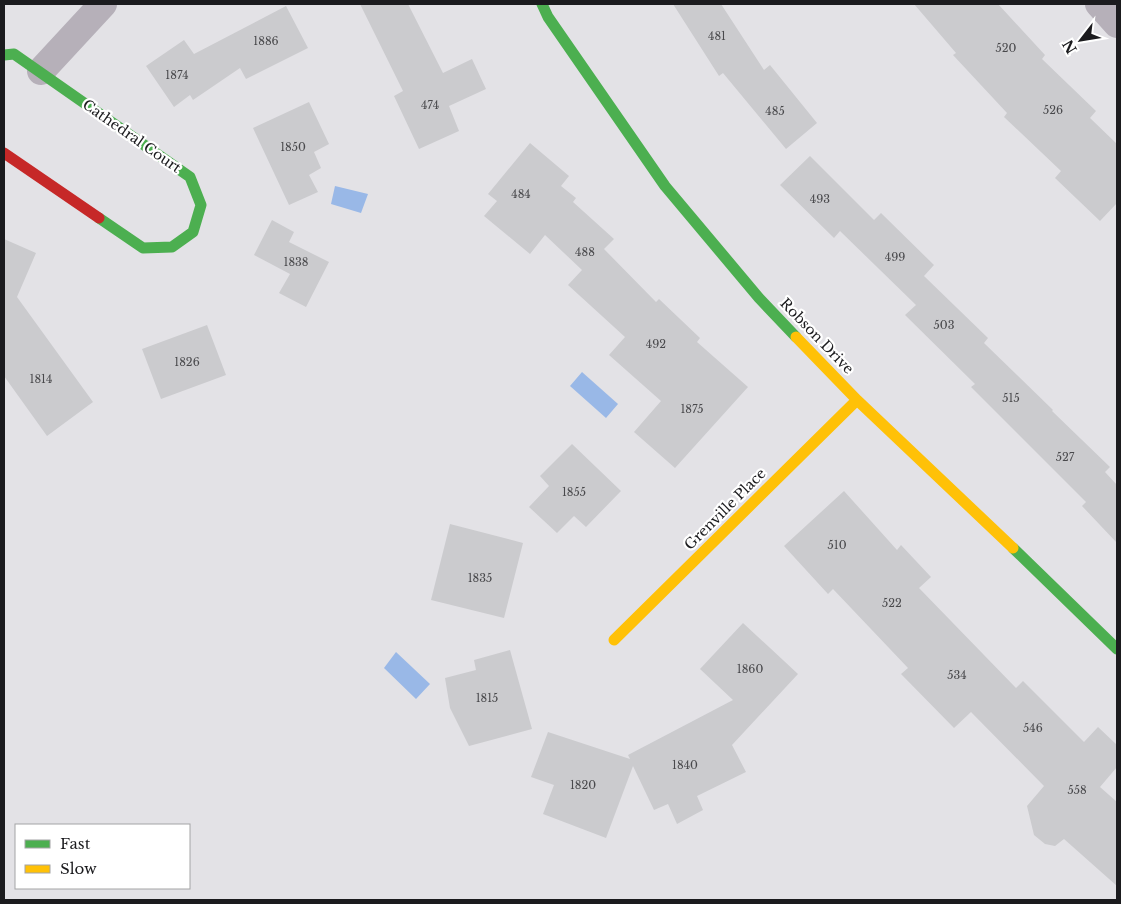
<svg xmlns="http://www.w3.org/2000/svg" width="1121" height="904" viewBox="0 0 1121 904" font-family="'Libre Baskerville',serif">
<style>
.water{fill:#99b8e7}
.building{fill:#cbcbce}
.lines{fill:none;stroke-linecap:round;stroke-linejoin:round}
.street{stroke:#b6b0b9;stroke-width:28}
.fast{stroke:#4caf50;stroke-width:11}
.slow{stroke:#ffc107;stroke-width:11}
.jam{stroke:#c62828;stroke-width:11}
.labels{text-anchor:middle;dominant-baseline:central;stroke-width:4.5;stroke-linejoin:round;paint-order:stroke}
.number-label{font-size:11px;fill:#49494c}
.street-label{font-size:14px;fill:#1b1b1e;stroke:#fff}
</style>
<rect width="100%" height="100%" fill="#e3e2e6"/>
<path class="water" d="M 335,186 L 368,194 L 361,213 L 331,204 Z
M 582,372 L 618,404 L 606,418 L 570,386 Z
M 396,652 L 430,684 L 416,699 L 384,668 Z"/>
<path class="building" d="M 360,4 L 408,4 L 443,73 L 472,59 L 486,89 L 449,106 L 459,131 L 419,149 L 394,96 L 403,91 Z
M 673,4 L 721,4 L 764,70 L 770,65 L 817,123 L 786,149 L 723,73 L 719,76 Z
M 914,4 L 998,4 L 1045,55 L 1042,59 L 1096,111 L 1090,118 L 1117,144 L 1117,203 L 1100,221 L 1055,178 L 1061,171 L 1004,117 L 1007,113 L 953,55 L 956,53 Z
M 286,6 L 308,48 L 246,79 L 240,68 L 193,100 L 190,95 L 174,107 L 146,66 L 184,40 L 194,54 Z
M 309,102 L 329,144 L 314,152 L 321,168 L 309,175 L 318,192 L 289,205 L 253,128 Z
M 530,143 L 569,176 L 561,186 L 576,198 L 573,202 L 614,239 L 604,249 L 656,302 L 659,299 L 700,338 L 697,342 L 748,387 L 675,468 L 634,432 L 661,401 L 609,355 L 625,337 L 568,285 L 582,270 L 545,235 L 530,254 L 484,216 L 497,201 L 488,194 Z
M 810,156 L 874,220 L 881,213 L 934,265 L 924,276 L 988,338 L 984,343 L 1053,410 L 1052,411 L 1110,467 L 1105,472 L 1117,485 L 1117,543 L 1082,506 L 1086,502 L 971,387 L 975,384 L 905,315 L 916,305 L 840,231 L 834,238 L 780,185 Z
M 272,220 L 294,232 L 289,242 L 329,262 L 306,307 L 279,293 L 290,274 L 254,255 Z
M 4,239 L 36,253 L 17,297 L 93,402 L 47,436 L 4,376 Z
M 207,325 L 226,375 L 161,399 L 142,349 Z
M 572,444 L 621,491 L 586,527 L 574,516 L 557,533 L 529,507 L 549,486 L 540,476 Z
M 844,491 L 897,550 L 901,545 L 931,577 L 919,588 L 1016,688 L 1023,681 L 1084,742 L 1098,727 L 1117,745 L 1117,767 L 1100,787 L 1117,802 L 1117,886 L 1064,839 L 1055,846 L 1045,844 L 1034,835 L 1027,806 L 1044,786 L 971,712 L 954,728 L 901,674 L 908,668 L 833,589 L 828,594 L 784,546 Z
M 450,524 L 523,543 L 504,618 L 431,600 Z
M 743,623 L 798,674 L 732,745 L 746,772 L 697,796 L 703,810 L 677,824 L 668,804 L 654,810 L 633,766 L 606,838 L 543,814 L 554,785 L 531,777 L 548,732 L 630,759 L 628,755 L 733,700 L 700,669 Z
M 510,650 L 532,729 L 469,746 L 450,708 L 445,678 L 476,670 L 474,660 Z"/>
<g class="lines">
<path class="street" d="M 1099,4 L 1117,24
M 41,71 L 103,4"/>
<path class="fast" d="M 542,4 L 548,17 L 665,186 L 759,298 L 796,337
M 4,55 L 14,54 L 190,177 L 201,205 L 193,232 L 172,247 L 143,248 L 99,218
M 1013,548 L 1117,649"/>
<path class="slow" d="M 796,337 L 857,400 L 1013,548
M 614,640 L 857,400"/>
<path class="jam" d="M 4,153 L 99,218"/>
</g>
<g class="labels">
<g class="number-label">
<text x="717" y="36">481</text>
<text x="266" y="41">1886</text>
<text x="1006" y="48">520</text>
<text x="177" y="75">1874</text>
<text x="430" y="105">474</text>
<text x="1053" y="110">526</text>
<text x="775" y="111">485</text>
<text x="293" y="147">1850</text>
<text x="521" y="194">484</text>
<text x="820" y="199">493</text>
<text x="585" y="252">488</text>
<text x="895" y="257">499</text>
<text x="296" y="262">1838</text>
<text x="944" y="325">503</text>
<text x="656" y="344">492</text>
<text x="187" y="362">1826</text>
<text x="41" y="379">1814</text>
<text x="1011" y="398">515</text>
<text x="692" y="409">1875</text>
<text x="1065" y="457">527</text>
<text x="574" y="492">1855</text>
<text x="837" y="545">510</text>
<text x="480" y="578">1835</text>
<text x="892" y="603">522</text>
<text x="750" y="669">1860</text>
<text x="957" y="675">534</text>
<text x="487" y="698">1815</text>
<text x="1033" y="728">546</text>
<text x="685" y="765">1840</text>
<text x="583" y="785">1820</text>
<text x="1077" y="790">558</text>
</g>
<g class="street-label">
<text transform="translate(132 136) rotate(35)">Cathedral Court</text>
<text transform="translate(817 336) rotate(46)">Robson Drive</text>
<text transform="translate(725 509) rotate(-45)">Grenville Place</text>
</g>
</g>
<rect width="1121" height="904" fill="none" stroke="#1b1b1e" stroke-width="10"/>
<rect x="15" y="824" width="175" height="65" fill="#ffffff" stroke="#a4a4a5"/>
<rect x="25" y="840" width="25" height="8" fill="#4caf50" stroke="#a4a4a5"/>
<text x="60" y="849" font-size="15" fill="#1b1b1e">Fast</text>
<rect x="25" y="865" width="25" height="8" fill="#ffc107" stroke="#a4a4a5"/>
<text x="60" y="874" font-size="15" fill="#1b1b1e">Slow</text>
<g transform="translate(1081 40) rotate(239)" stroke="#ffffff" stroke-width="4" paint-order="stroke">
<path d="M0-4L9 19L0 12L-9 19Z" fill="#1b1b1e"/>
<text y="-8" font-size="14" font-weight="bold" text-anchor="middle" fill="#1b1b1e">N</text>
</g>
</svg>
